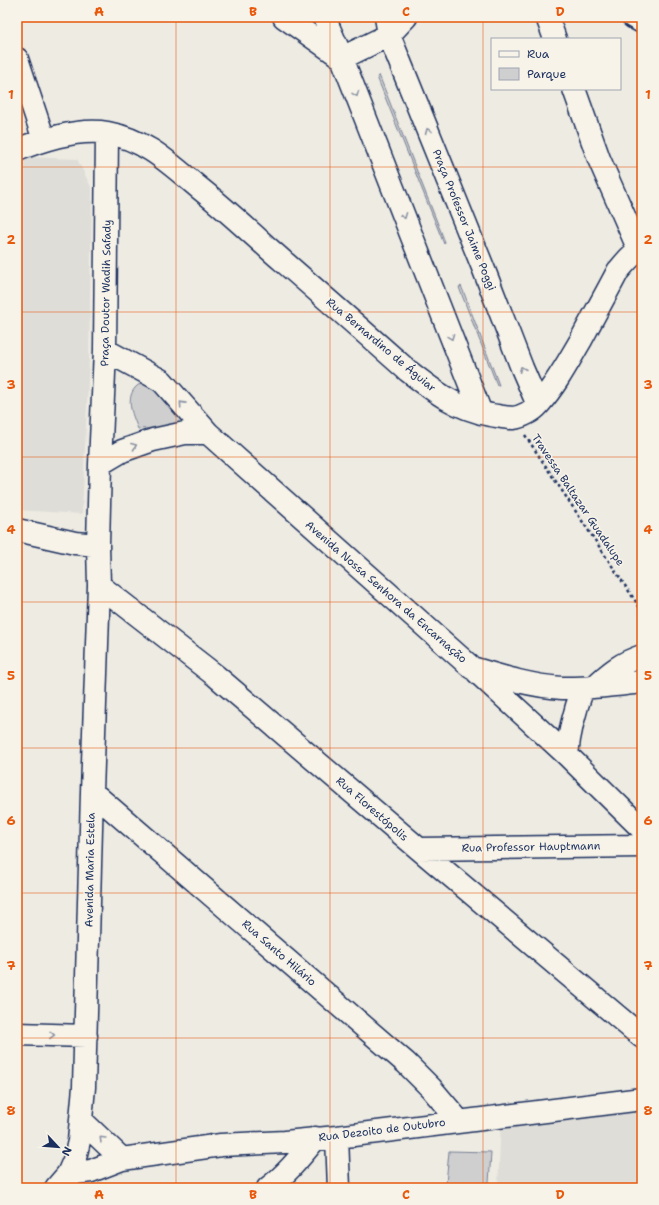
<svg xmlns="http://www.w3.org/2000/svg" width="659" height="1205" viewBox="0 0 659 1205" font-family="'Shantell Sans',sans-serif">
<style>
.built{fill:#deddd8}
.green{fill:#cfcfcf;stroke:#757f96}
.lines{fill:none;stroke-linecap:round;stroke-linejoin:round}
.minor-casing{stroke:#1b2f5e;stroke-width:25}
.path{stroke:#1b2f5e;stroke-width:2.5;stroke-dasharray:3 3;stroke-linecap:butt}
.minor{stroke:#f7f3e8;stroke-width:22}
.oneway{stroke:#8991a3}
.grid{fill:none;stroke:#e8590c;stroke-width:1;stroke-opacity:0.55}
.labels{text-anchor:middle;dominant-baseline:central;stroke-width:3;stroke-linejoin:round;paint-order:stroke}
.street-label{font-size:11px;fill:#1b2f5e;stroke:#f7f3e8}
.neatline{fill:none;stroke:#e8590c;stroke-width:1.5}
.grid-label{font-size:13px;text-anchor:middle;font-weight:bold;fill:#e8590c}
</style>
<rect width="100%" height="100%" fill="#eeebe2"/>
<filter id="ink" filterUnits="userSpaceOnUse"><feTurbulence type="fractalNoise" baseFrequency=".025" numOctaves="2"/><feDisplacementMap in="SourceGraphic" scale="8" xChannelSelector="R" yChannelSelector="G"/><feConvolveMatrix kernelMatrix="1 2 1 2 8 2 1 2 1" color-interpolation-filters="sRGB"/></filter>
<g filter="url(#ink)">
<path class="built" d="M 25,157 L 77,159 L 92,189 L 89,360 L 82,514 L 17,510 L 17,162 Z
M 642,1105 L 642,1188 L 498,1188 L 501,1119 Z"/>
<path class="green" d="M 379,75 L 445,242 L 444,244 L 377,77 Z
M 461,286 L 464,293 L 499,385 L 497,385 L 460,290 L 459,287 Z
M 146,381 L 173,399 L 184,423 L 155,428 L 138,429 C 133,416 125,400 135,388 C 137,385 142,383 146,381 Z
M 449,1151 L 491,1152 L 489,1183 L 446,1184 Z"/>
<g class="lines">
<g class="minor-casing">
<path id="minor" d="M 284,17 L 342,58
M 324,17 L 342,58 L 481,413
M 386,17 L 389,35 L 484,270 L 522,368 L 538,405
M 547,17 L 555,39
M 633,17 L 642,22
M 342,58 L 389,35 L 406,17
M 17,59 L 44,140
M 574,89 L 599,159 L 639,250
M 17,150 C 44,139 78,128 108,133 C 146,140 169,163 198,187 C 222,206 245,227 268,248 C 315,289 361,329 407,370 C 435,392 455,408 491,415 C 498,416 506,418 513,418 C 522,417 533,411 539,404 C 556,385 568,362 581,340 C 593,317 606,294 618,271 C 625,263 632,253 642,249
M 105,350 L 162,381 L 208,433 L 472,668 C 502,677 531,686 562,688 C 589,689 616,685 642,682
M 100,464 L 122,451 L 153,440 L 185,433 L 208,433
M 17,530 L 75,543 L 98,545
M 99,585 L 216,676 L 419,849 L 642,1037
M 477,672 L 567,755 L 642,829
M 594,687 C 610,672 621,663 642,656
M 567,755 C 569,731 575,710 583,688
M 92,792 L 406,1063 L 431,1088 L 459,1121
M 419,849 L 642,846
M 17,1034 L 86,1036
M 81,1120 L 122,1159
M 337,1137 L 339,1188
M 68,1174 L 91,1171 L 122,1159 L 221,1145 L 285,1142 L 337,1137 L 642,1099
M 56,1188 L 68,1174 L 75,1158 L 79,1141 L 84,1087 L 92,792 L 99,585 L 98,545 L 100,464 L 105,350 L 107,133
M 268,1188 C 287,1174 301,1156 316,1138"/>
</g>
<path class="path" d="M 525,435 L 642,611"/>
<use href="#minor" class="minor"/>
</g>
<defs><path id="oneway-chevron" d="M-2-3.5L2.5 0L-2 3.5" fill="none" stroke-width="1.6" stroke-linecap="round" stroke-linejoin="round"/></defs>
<g class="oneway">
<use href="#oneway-chevron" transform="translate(356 94) rotate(69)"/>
<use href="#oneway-chevron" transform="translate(428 131) rotate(-112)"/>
<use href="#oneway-chevron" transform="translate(404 216) rotate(69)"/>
<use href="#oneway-chevron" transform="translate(451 337) rotate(69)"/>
<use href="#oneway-chevron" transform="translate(522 369) rotate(-113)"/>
<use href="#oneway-chevron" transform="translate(182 404) rotate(-132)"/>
<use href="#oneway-chevron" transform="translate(134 446) rotate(-21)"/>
<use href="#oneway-chevron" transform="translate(52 1035) rotate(2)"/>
<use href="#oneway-chevron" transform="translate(102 1139) rotate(-135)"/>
</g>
</g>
<path class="grid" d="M 176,17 L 176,1188M 330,17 L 330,1188M 483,17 L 483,1188M 17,167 L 642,167M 17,312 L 642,312M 17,457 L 642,457M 17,602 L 642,602M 17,748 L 642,748M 17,893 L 642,893M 17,1038 L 642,1038"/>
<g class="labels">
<g class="street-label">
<text transform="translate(464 220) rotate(68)">Praça Professor Jaime Poggi</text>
<text transform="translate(106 293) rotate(-89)">Praça Doutor Wadih Safady</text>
<text transform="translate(381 345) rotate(40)">Rua Bernardino de Águiar</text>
<text transform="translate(578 500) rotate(56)">Travessa Baltazar Guadalupe</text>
<text transform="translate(386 592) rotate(41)">Avenida Nossa Senhora da Encarnação</text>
<text transform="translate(372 809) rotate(41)">Rua Florestópolis</text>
<text transform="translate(531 847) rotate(-1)">Rua Professor Hauptmann</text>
<text transform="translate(90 870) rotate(-89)">Avenida Maria Estela</text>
<text transform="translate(279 953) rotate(41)">Rua Santo Hilário</text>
<text transform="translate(382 1130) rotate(-7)">Rua Dezoito de Outubro</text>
</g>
</g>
<rect width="659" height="1205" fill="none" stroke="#f7f3e8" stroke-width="44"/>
<rect x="491" y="38" width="130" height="52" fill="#f7f3e8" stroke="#9fa5b1"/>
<rect x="499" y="51" width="20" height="6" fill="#f7f3e8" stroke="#9fa5b1"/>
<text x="527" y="58" font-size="12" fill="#1b2f5e">Rua</text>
<rect x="499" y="68" width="20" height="12" fill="#cfcfcf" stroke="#9fa5b1"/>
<text x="527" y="78" font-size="12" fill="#1b2f5e">Parque</text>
<g transform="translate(58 1147) rotate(116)" stroke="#f7f3e8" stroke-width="3" paint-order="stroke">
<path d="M0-3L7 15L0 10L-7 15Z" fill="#1b2f5e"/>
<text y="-6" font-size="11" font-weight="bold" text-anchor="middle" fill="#1b2f5e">N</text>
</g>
<rect x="22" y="22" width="615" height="1161" class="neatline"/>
<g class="grid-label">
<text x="99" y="16">A</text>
<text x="253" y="16">B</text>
<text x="406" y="16">C</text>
<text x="560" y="16">D</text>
<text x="11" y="99">1</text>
<text x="648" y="99">1</text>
<text x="11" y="244">2</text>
<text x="648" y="244">2</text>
<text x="11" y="389">3</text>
<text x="648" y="389">3</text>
<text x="11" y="534">4</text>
<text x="648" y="534">4</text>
<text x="11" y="680">5</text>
<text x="648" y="680">5</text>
<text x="11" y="825">6</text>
<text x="648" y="825">6</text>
<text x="11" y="970">7</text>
<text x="648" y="970">7</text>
<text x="11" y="1115">8</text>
<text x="648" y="1115">8</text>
<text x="99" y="1199">A</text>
<text x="253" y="1199">B</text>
<text x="406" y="1199">C</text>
<text x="560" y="1199">D</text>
</g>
</svg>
